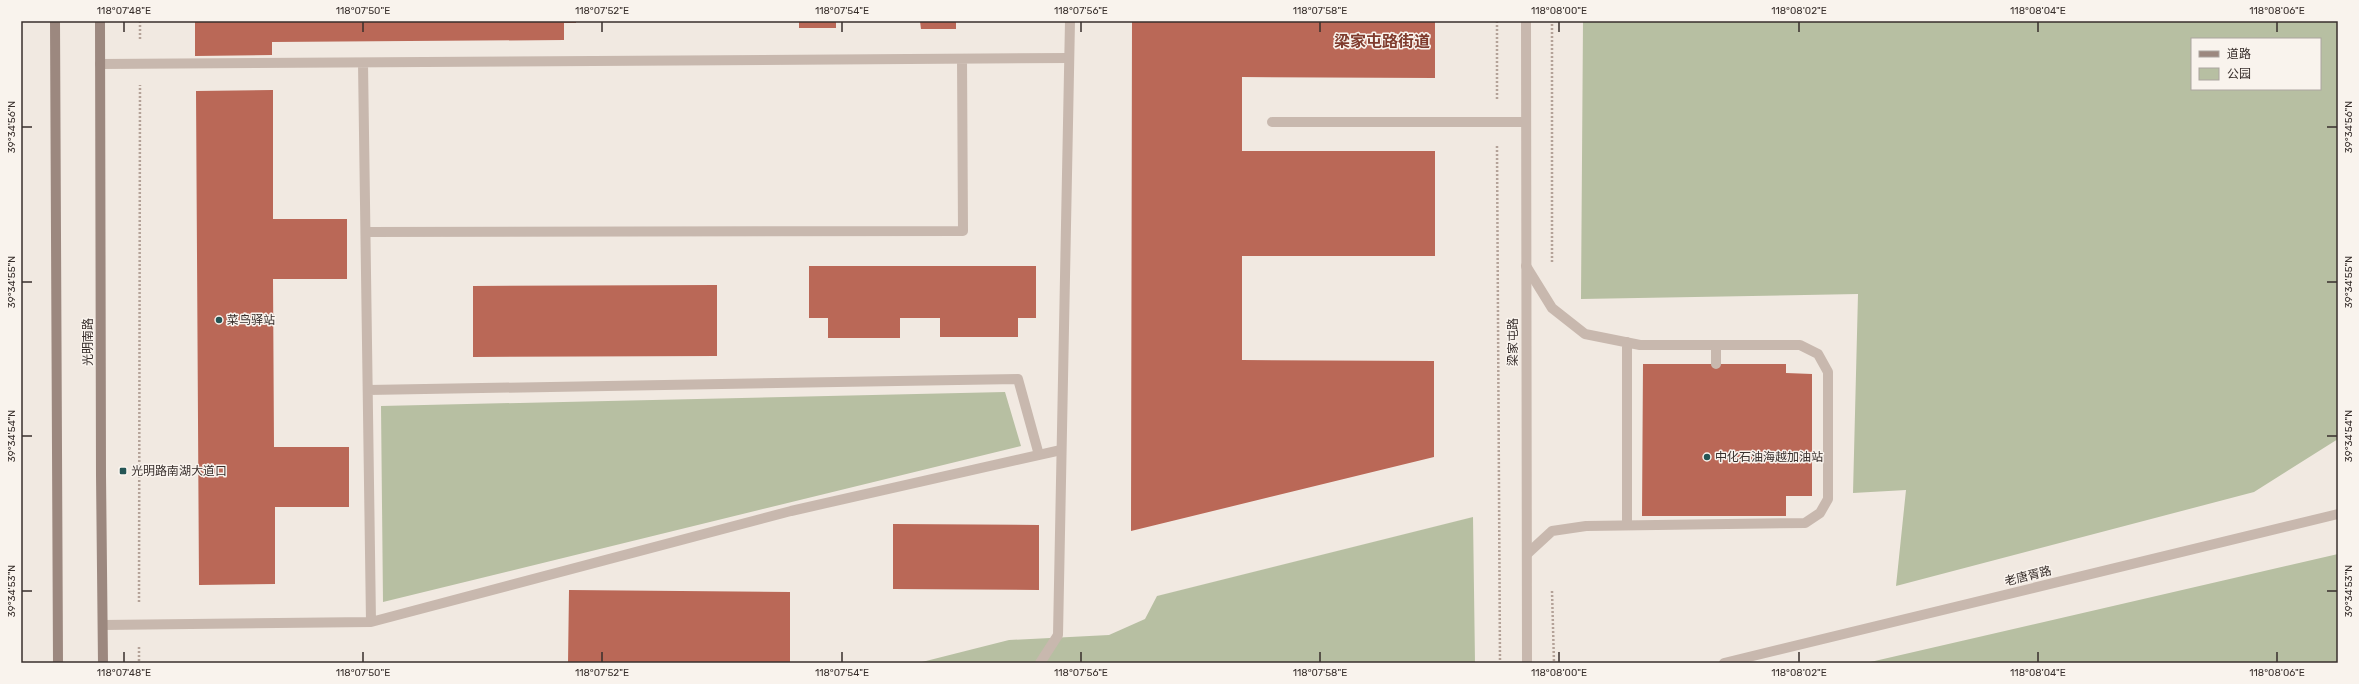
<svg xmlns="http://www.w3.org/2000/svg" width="2359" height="684" viewBox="0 0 2359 684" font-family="Rubik,'Noto Sans SC',sans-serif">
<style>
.green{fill:#b7bfa2;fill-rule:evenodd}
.building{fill:#ba6857}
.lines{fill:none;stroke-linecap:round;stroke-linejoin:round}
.path{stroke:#b4a298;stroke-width:2.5;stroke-dasharray:2 2;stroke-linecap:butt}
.service{stroke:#c8b8ae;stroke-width:10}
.minor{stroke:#c8b8ae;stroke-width:10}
.tertiary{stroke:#c8b8ae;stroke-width:10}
.secondary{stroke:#9c887f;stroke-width:10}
.ticks{fill:none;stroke:#382f2c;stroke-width:1.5}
.poi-dot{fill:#255555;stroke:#f9f3ed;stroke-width:1.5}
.labels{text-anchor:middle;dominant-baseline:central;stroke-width:3;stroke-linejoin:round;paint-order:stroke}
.poi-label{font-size:12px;fill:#382f2c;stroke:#f9f3ed;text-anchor:start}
.street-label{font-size:12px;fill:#382f2c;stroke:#f9f3ed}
.district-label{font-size:16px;font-weight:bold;fill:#7f3b2d;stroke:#f9f3ed}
.neatline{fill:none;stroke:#382f2c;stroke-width:1.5}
.ticks-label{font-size:10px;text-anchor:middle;fill:#382f2c}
</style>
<rect width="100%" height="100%" fill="#f1e9e1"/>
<path class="green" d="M 1583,21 L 2338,21 L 2338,439 L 2254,492 L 1896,586 L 1906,490 L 1853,493 L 1858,294 L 1581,299 ZM 2192,39 L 2320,39 L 2320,89 L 2192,89 Z
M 1005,392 L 1021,446 L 383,602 L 381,406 Z
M 1473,517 L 1475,663 L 918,663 L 1009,640 L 1109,635 L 1145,619 L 1157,596 Z
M 2338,554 L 2338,663 L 1866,663 Z"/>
<path class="building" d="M 195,21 L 576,21 L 576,23 L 564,23 L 564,40 L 272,42 L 272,55 L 195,56 Z
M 799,21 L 836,21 L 836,28 L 799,28 Z
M 920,21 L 956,21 L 956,29 L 921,29 Z
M 1132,21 L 1435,21 L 1435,78 L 1242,77 L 1242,151 L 1435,151 L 1435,256 L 1242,256 L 1242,360 L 1434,361 L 1434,457 L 1131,531 Z
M 273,90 L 273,219 L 347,219 L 347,279 L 273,279 L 274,447 L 349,447 L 349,507 L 275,507 L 275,584 L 199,585 L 196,91 Z
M 809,266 L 1036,266 L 1036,318 L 1018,318 L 1018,337 L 940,337 L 940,318 L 900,318 L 900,338 L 828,338 L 828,318 L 809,318 Z
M 717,285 L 717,356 L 473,357 L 473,286 Z
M 1643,364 L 1786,364 L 1786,373 L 1812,374 L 1812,496 L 1786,496 L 1786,516 L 1642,516 Z
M 893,524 L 1039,525 L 1039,590 L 893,589 Z
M 569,590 L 790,592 L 790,663 L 568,663 Z"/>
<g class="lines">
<path class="path" d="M 140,21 L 140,40
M 1497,21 L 1497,99
M 1497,146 L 1500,663
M 1552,262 L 1552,21
M 1552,591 L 1554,663
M 139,602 L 140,85
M 139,647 L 139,663"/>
<path class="service" d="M 363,63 L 371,622
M 100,64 L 1069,58
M 1272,122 L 1526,122
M 366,232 L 963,231 L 962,59
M 1526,266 L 1552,308 L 1585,334 L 1640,345 L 1800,345 L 1818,354 L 1828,372 L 1828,499 L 1820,513 L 1805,523 L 1586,526 L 1552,531 L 1527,554
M 1627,342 L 1627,525
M 1716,345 L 1716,364
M 368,390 L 1018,379 L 1039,455
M 103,625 L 371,622 L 791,511 L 1061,450"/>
<path class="minor" d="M 1040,663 L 1058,635 L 1070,21
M 1724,663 L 2338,514"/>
<path class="tertiary" d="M 1526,21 L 1527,663"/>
<path class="secondary" d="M 55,21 L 58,663
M 100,21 L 101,475 L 103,663"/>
</g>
<path class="ticks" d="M 124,22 L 124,32M 363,22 L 363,32M 602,22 L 602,32M 842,22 L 842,32M 1081,22 L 1081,32M 1320,22 L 1320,32M 1559,22 L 1559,32M 1799,22 L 1799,32M 2038,22 L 2038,32M 2277,22 L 2277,32M 22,127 L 32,127M 2327,127 L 2337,127M 22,282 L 32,282M 2327,282 L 2337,282M 22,436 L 32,436M 2327,436 L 2337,436M 22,591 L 32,591M 2327,591 L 2337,591M 124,652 L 124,662M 363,652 L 363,662M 602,652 L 602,662M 842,652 L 842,662M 1081,652 L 1081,662M 1320,652 L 1320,662M 1559,652 L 1559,662M 1799,652 L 1799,662M 2038,652 L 2038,662M 2277,652 L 2277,662"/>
<g class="poi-dot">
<circle cx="219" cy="320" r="4"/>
<circle cx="1707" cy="457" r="4"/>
<rect x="119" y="467" width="8" height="8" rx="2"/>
</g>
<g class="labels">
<g class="poi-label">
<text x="227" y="320">菜鸟驿站</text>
<text x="1715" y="457">中化石油海越加油站</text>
<text x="131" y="471">光明路南湖大道口</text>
</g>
<g class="street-label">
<text transform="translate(88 342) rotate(-90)">光明南路</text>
<text transform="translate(1513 342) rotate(-90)">梁家屯路</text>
<text transform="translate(2028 576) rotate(-14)">老唐胥路</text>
</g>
<g class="district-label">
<text x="1382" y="41">梁家屯路街道</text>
</g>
</g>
<rect width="2359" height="684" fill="none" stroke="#f9f3ed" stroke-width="44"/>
<rect x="2191" y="38" width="130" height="52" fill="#f9f3ed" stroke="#aca5a0"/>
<rect x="2199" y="51" width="20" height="6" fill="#9c887f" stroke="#aca5a0"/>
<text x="2227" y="58" font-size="12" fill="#382f2c">道路</text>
<rect x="2199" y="68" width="20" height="12" fill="#b7bfa2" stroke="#aca5a0"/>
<text x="2227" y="78" font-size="12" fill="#382f2c">公园</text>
<rect x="22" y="22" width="2315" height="640" class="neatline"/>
<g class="ticks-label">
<text x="124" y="14">118°07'48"E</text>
<text x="363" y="14">118°07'50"E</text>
<text x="602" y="14">118°07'52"E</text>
<text x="842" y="14">118°07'54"E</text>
<text x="1081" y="14">118°07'56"E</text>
<text x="1320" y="14">118°07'58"E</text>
<text x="1559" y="14">118°08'00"E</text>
<text x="1799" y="14">118°08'02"E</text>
<text x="2038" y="14">118°08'04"E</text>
<text x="2277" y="14">118°08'06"E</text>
<text transform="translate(11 127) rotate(-90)" y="4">39°34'56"N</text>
<text transform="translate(2348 127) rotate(-90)" y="4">39°34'56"N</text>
<text transform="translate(11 282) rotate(-90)" y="4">39°34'55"N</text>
<text transform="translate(2348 282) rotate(-90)" y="4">39°34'55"N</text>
<text transform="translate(11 436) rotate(-90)" y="4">39°34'54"N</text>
<text transform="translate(2348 436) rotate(-90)" y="4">39°34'54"N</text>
<text transform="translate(11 591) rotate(-90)" y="4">39°34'53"N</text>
<text transform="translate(2348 591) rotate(-90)" y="4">39°34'53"N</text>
<text x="124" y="676">118°07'48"E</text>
<text x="363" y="676">118°07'50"E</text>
<text x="602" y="676">118°07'52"E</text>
<text x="842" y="676">118°07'54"E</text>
<text x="1081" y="676">118°07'56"E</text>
<text x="1320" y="676">118°07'58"E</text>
<text x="1559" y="676">118°08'00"E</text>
<text x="1799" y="676">118°08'02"E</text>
<text x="2038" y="676">118°08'04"E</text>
<text x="2277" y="676">118°08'06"E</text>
</g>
</svg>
